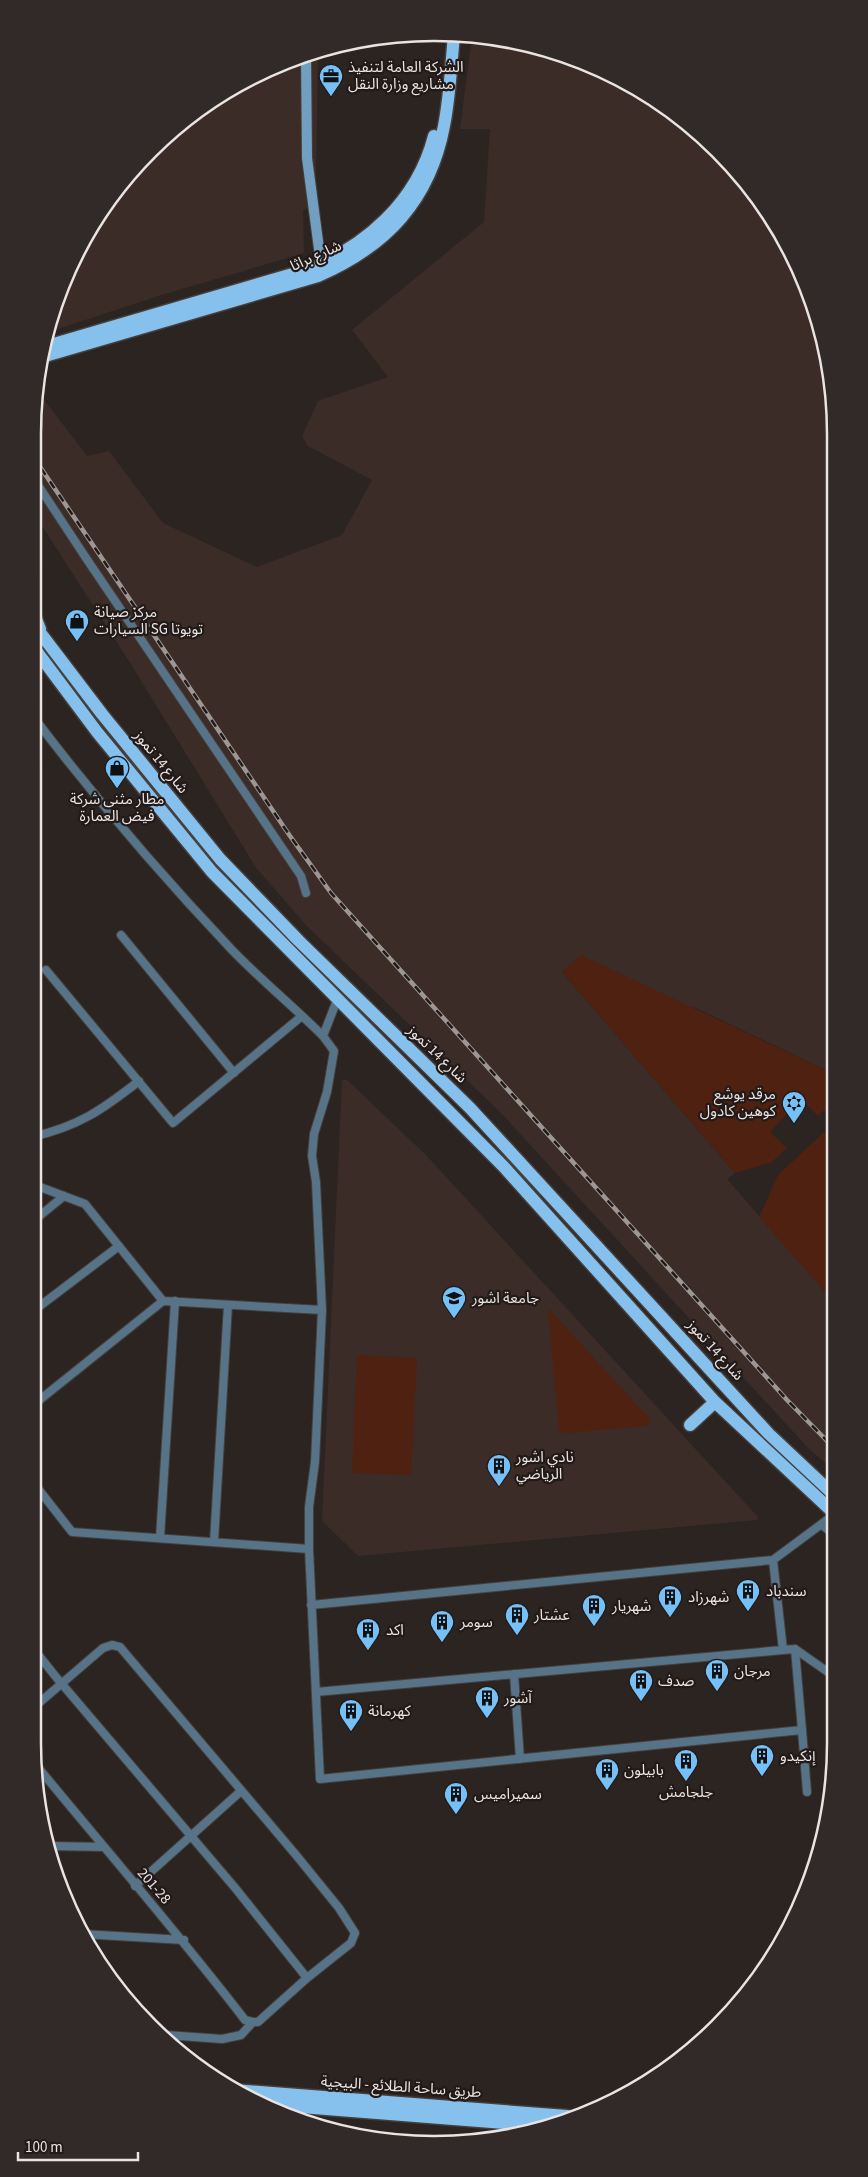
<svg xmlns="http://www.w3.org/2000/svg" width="868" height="2177" viewBox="0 0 868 2177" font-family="'Source Sans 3','Noto Sans Arabic',sans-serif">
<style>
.built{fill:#3b2c28}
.green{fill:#4f2111}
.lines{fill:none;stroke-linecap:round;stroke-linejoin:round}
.street-casing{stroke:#463f3c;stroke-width:10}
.secondary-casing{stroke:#463f3c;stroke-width:12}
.primary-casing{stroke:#463f3c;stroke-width:15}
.street{stroke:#577388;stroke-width:8}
.secondary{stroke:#729fc0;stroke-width:10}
.primary{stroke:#86c0ec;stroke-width:12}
.rail-casing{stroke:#9d9694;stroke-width:4.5}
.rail{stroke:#221a18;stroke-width:2.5;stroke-dasharray:8;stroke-linecap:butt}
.labels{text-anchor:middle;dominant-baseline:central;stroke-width:4.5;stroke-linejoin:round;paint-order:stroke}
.poi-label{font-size:15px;fill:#e9e4e2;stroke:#221a18;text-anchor:start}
.street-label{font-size:15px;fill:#e9e4e2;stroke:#221a18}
.rim{fill:none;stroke:#e9e4e2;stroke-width:2.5}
</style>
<rect width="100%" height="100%" fill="#2c2421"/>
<path class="built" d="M 472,35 L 486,36 L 563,54 L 657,100 L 736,169 L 794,257 L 832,381 L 834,1074 L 696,1008 L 562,972 L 735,1173 L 727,1179 L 834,1302 L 835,1471 L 809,1449 L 501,1113 L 306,925 L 257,869 L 127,658 L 33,512 L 33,434 L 39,393 L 87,456 L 109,451 L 163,523 L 257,567 L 342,535 L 372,480 L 308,446 L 302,436 L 318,401 L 388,377 L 352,330 L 484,222 L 490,129 L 460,129 Z
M 318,51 L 316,176 L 318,204 L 303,210 L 304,253 L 158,296 L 49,332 L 54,305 L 86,234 L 132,169 L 189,116 L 256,74 Z
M 342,1080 L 347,1080 L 426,1155 L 757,1516 L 757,1520 L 358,1556 L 322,1521 Z"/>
<path class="green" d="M 581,955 L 834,1074 L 834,1120 L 824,1110 L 818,1116 L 801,1099 L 770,1132 L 787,1148 L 772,1162 L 735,1173 L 562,972 Z
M 823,1133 L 830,1133 L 834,1136 L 834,1302 L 759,1217 L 778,1175 Z
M 548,1310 L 550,1310 L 649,1418 L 650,1423 L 646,1426 L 566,1433 L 559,1431 Z
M 357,1355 L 417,1358 L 411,1475 L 352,1473 Z"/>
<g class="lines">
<g class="street-casing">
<path id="street" d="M 32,476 L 86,558 L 301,876 L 306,893
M 32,715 C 94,797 162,876 232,950 C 261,980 294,1007 323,1036 L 334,1051 L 327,1092 L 314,1134 L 312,1156 L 316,1182 L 322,1310 L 315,1462 L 309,1507 L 309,1549 L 320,1779 L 802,1730 L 807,1792
M 121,935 L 234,1073
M 46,970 L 173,1123 L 302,1016
M 323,1036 L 337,1000
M 32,1137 C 79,1126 102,1110 139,1081
M 32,1184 L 85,1204 L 163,1301
M 32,1222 L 64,1196
M 32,1312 L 119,1246
M 32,1406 L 163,1301 L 322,1310
M 32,1481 L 72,1532 L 309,1549
M 822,1525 L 835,1535
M 160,1538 L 175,1301
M 214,1542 L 228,1305
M 311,1605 L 773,1560 L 835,1514
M 32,1647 L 56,1677 L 236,1889 L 307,1978
M 795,1649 L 835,1677
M 783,1650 L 795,1649 L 802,1730
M 514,1674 L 520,1759
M 316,1692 L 783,1650 L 773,1560
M 32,1709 L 103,1648 L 112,1645 L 120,1647 L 296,1855 L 339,1908 L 355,1933 L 351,1943 L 307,1978 L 258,2022 L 253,2022 L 241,2035 L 222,2039 L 166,2035
M 36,1765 C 106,1850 178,1933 245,2020 L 253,2022
M 50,1846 L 104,1847
M 135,1886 L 241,1791
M 82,1934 L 184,1940"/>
</g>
<g class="secondary-casing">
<path id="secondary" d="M 306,55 L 307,158 L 321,264"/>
</g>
<g class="primary-casing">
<path id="primary" d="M 47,346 L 303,271 C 365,248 417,202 434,136
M 45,356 L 318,276 C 387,246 430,200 444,126 C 450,96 451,65 454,35
M 32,609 L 40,629
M 32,622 L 102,714 L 220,859 L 299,941 L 470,1108 L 769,1434 L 835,1496
M 32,645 L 97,732 L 212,872 L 504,1167 L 715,1402 L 835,1514
M 690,1425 L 715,1402
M 233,2090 L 567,2116
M 263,2104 L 541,2126"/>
</g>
<use href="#street" class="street"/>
<use href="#secondary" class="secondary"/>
<use href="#primary" class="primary"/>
<g class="rail-casing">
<path id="rail" d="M 32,455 L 290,836 L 331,893 L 787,1400 L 835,1449"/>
</g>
<use href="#rail" class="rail"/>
</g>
<defs>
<g id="office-pin" transform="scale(1.25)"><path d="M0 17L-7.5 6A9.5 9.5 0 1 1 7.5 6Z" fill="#75c0f6" stroke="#221a18"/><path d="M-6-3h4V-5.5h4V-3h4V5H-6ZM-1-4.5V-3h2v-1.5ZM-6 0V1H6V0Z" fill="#111"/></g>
<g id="shop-pin" transform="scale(1.25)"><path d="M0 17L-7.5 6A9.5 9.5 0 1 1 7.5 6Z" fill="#75c0f6" stroke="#221a18"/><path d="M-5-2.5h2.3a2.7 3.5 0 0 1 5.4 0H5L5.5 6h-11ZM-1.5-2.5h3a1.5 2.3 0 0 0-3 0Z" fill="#111"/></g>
<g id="synagogue-pin" transform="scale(1.25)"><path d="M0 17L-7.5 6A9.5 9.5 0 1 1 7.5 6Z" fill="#75c0f6" stroke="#221a18"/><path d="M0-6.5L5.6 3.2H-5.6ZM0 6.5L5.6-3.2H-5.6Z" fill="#111"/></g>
<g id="university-pin" transform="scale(1.25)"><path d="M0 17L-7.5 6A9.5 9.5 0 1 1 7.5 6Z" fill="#75c0f6" stroke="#221a18"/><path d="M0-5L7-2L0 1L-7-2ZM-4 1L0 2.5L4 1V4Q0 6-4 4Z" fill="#111"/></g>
<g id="building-pin" transform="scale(1.25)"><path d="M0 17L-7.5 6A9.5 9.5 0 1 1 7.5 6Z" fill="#75c0f6" stroke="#221a18"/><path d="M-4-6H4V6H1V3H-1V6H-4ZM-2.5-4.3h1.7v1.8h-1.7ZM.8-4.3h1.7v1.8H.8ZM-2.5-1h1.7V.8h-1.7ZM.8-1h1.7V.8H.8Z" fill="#111"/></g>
</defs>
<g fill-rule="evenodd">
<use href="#office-pin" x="331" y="76"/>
<use href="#shop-pin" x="77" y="621"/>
<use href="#shop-pin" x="117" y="768"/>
<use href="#synagogue-pin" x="794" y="1103"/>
<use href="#university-pin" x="454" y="1298"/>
<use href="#building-pin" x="499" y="1466"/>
<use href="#building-pin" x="748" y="1591"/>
<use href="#building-pin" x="670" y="1597"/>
<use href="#building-pin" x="594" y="1606"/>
<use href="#building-pin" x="517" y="1615"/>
<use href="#building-pin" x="442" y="1622"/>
<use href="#building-pin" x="368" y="1630"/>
<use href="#building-pin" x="717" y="1671"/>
<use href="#building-pin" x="641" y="1681"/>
<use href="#building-pin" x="487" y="1698"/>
<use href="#building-pin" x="351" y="1711"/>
<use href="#building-pin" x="762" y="1756"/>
<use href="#building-pin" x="686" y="1761"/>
<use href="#building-pin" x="607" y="1770"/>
<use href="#building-pin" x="456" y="1794"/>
</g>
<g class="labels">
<g class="poi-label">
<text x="348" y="67">الشركة العامة لتنفيذ<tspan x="348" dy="17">مشاريع وزارة النقل</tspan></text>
<text x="94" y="612">مركز صيانة<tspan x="94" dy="17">السيارات SG تويوتا</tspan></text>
<text x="117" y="799" text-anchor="middle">مطار مثنى شركة<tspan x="117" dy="17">فيض العمارة</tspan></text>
<text x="776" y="1094" text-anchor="end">مرقد يوشع<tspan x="776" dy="17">كوهين كادول</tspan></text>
<text x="472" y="1298">جامعة اشور</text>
<text x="516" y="1457">نادي اشور<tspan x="516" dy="17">الرياضي</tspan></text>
<text x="766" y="1591">سندباد</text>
<text x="688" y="1597">شهرزاد</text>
<text x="612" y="1606">شهريار</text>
<text x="534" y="1615">عشتار</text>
<text x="460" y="1622">سومر</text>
<text x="386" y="1630">اكد</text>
<text x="734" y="1671">مرجان</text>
<text x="658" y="1681">صدف</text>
<text x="504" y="1698">آشور</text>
<text x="368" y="1711">كهرمانة</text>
<text x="780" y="1756">إنكيدو</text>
<text x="624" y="1770">بابيلون</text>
<text x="686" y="1792" text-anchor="middle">جلجامش</text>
<text x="474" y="1794">سميراميس</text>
</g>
<g class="street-label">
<text transform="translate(316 256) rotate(-24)">شارع براثا</text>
<text transform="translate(161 762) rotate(51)">شارع 14 تموز</text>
<text transform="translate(437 1054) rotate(44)">شارع 14 تموز</text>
<text transform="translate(715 1350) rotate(48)">شارع 14 تموز</text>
<text transform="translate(154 1886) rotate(49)">201-28</text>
<text transform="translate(401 2087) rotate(4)">طريق ساحة الطلائع - البيجية</text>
</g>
</g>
<path d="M0 0H868V2177H0ZM434 41H434A393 393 0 0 1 827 434V1743A393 393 0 0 1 434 2136H434A393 393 0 0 1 41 1743V434A393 393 0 0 1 434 41Z" fill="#322a28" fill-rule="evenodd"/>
<path class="rim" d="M434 41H434A393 393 0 0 1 827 434V1743A393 393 0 0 1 434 2136H434A393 393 0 0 1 41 1743V434A393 393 0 0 1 434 41Z"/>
<path d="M18 2152v8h120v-8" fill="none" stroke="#e9e4e2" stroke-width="2.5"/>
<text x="25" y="2152" font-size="15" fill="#e9e4e2" stroke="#221a18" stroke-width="4" paint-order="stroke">100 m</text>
</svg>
